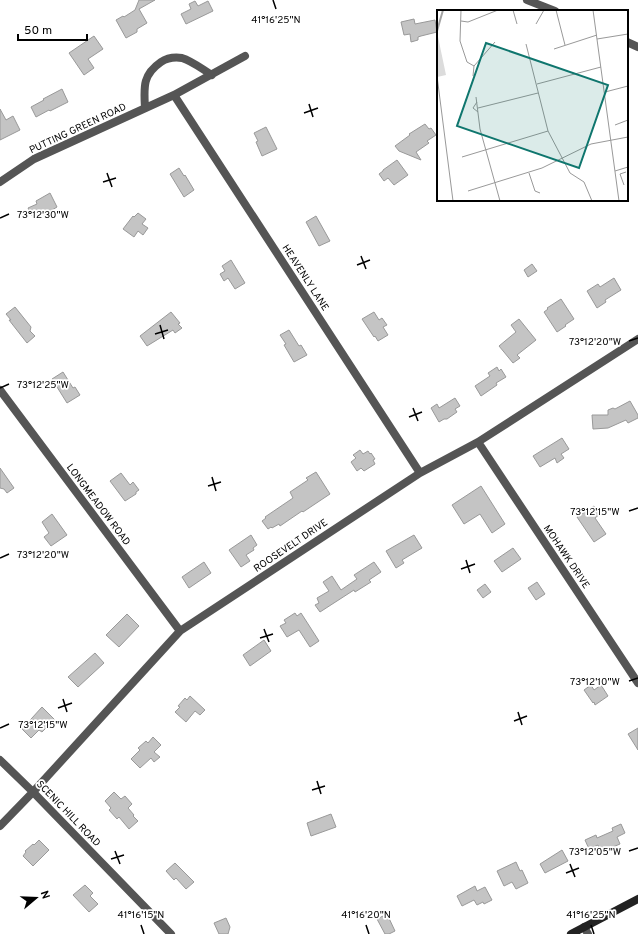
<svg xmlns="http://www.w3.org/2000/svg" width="638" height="934" viewBox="0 0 638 934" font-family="Overpass,sans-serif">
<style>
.building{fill:#c4c4c4;stroke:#999}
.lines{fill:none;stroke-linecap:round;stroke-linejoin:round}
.street{stroke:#555;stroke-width:8}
.secondary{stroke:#222;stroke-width:8}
.ticks{fill:none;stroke:#000;stroke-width:1.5}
.labels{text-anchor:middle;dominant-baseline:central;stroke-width:3.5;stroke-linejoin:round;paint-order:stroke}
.street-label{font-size:10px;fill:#000;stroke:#fff}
.inset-river{fill:none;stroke:#a3a3a3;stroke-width:2}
.inset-road{fill:none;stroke:#999;stroke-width:1}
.view{fill:#0f766e;fill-opacity:0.15;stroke:#0f766e;stroke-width:2}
.inset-edge{fill:none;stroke:#000;stroke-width:2}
.ticks-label{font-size:10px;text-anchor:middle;fill:#000;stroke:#fff;stroke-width:3.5;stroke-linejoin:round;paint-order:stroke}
</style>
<rect width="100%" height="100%" fill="#fff"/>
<path class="building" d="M 139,0 L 155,0 L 139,9 L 147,23 L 137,29 L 137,32 L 126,38 L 116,20 L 123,16 L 124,17 L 135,10 Z
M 195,1 L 198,6 L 208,1 L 213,11 L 186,24 L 181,14 L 191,9 L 189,4 Z
M 414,19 L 415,24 L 435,20 L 437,32 L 421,36 L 418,37 L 418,40 L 411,42 L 410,34 L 404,35 L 401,22 Z
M 94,36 L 103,49 L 88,59 L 94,68 L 84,75 L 69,53 Z
M 62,89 L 68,102 L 50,111 L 49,110 L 36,117 L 31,107 L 44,100 L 43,99 Z
M 0,109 L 6,120 L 13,116 L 20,130 L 0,140 Z
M 425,124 L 429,129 L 431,128 L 436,135 L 427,141 L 429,143 L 416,152 L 421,160 L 399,151 L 395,146 L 410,135 L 409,134 Z
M 266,127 L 277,149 L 262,156 L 256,142 L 258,141 L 254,133 Z
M 397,160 L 408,175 L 394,185 L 388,178 L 384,181 L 379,174 L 383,171 L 383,170 Z
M 179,168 L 184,176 L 185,175 L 194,190 L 184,197 L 170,174 Z
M 50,193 L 57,207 L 44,215 L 42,214 L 34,219 L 28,208 L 37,204 L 36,201 Z
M 138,213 L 146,219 L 142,224 L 148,228 L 143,235 L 138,231 L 134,237 L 123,229 L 133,216 L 134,217 Z
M 316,216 L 330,241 L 319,246 L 306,222 Z
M 231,260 L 245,283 L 235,289 L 228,278 L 224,281 L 220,274 L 225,271 L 222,266 Z
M 532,264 L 537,271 L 528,277 L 524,270 Z
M 614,278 L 621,290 L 605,300 L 606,302 L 597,308 L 587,291 L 598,284 L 600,287 Z
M 561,299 L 574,319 L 565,325 L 566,326 L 557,332 L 544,312 L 548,309 L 547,308 Z
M 15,307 L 31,327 L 30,331 L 35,336 L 27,343 L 9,320 L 11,320 L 6,314 Z
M 171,312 L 180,323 L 178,324 L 182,328 L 175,333 L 173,330 L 147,346 L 140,336 Z
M 374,312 L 379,320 L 382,318 L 387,325 L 383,327 L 388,335 L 378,341 L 375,336 L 374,337 L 362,319 Z
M 519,319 L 536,340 L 517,355 L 520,358 L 513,363 L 499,346 L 516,332 L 511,325 Z
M 289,330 L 299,346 L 301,345 L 307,355 L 294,362 L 284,345 L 286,344 L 280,335 Z
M 497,367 L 499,371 L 501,369 L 506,377 L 496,383 L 497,385 L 481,396 L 475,386 L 490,376 L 488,373 Z
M 63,372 L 73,388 L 75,387 L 80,395 L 67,403 L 52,379 Z
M 455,398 L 460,406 L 455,409 L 457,412 L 447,419 L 444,419 L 439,422 L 431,408 L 437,404 L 439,408 Z
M 630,401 L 638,415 L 638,418 L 628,423 L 626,420 L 608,428 L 593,429 L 592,415 L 608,415 L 608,410 L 613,408 L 615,409 Z
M 562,438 L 569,449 L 561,454 L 564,458 L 557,463 L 555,458 L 540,467 L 533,456 Z
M 360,450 L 363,454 L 368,451 L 370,454 L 371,453 L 375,459 L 373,460 L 375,464 L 364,471 L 361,468 L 357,471 L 351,462 L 356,458 L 353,455 Z
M 0,468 L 14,488 L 7,493 L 4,489 L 0,488 Z
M 316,472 L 330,494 L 303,512 L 302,511 L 280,526 L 279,524 L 272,528 L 271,527 L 268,529 L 262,521 L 266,518 L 265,517 L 293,498 L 290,492 L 308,480 L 306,478 Z
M 121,473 L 130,485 L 133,482 L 139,490 L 136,492 L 136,494 L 125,501 L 110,481 Z
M 481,486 L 505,524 L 492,533 L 480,514 L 464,524 L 452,505 Z
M 594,506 L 600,514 L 595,518 L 606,534 L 594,542 L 577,517 Z
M 52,514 L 67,535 L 51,546 L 44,537 L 49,533 L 42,522 Z
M 251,535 L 257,545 L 253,548 L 254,550 L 246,555 L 250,561 L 241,567 L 229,550 Z
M 414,535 L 422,548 L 402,560 L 404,563 L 396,568 L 386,551 Z
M 513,548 L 521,559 L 502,572 L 494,561 Z
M 204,562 L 211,573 L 189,588 L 182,577 Z
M 374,562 L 381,572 L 369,580 L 371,582 L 355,592 L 354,590 L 320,612 L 315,605 L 319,603 L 317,598 L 329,591 L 323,582 L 332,576 L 341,590 L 357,579 L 354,575 Z
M 537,582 L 545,594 L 536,600 L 528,588 Z
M 485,584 L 491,592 L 483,598 L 477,590 Z
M 295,613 L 297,616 L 301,613 L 319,641 L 310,647 L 299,630 L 287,637 L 280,626 L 286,623 L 284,620 Z
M 127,614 L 139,626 L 119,647 L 106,635 Z
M 264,640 L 271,651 L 250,666 L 243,655 Z
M 95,653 L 104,663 L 78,687 L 68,677 Z
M 591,685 L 594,690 L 601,685 L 608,696 L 595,705 L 594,702 L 593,703 L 584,690 Z
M 190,696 L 205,710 L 200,715 L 195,711 L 186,722 L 175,712 L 180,707 L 178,706 L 185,698 L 187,700 Z
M 42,707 L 56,721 L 50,727 L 48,726 L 42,732 L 39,730 L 31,738 L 22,729 Z
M 638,728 L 638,750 L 628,734 Z
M 153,737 L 161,745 L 154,752 L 160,757 L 154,762 L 151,758 L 140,768 L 131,759 L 140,750 L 138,748 L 146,741 L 148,743 Z
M 114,792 L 121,799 L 125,796 L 132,804 L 128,808 L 134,815 L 133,816 L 138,821 L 129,829 L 119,817 L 117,819 L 109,810 L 111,808 L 105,801 Z
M 331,814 L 336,827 L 311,836 L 307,823 Z
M 621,824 L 625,833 L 617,837 L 620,844 L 601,852 L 598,845 L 589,849 L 585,840 L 596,835 L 597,838 L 613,831 L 612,828 Z
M 39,840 L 49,850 L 33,866 L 23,856 L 26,852 L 25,851 L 33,844 L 34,845 Z
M 562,850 L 568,861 L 545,873 L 540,864 Z
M 516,862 L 520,871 L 522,870 L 528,883 L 516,889 L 512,882 L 504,886 L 497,871 Z
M 175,863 L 194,882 L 186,889 L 176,878 L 174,880 L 166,871 Z
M 85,885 L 93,893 L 90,896 L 98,904 L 89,912 L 73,895 Z
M 475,886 L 477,891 L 485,887 L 492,900 L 484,904 L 483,902 L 477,905 L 474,900 L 462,906 L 457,896 Z
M 387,914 L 395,931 L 389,934 L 385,934 L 377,919 Z
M 226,918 L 230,927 L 228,934 L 219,934 L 214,923 Z"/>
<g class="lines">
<path class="street" d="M 527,0 L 555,11
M 627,42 L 638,47
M 174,95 L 420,473
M 145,108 C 144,88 142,75 161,62 C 167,58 175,57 182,58 C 192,61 202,69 212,75
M 0,182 L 34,159 L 174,95 L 245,56
M 0,390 L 180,631
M 478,442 L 638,683
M 0,760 L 33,792 L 171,934
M 0,826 L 33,792 L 180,631 L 420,473 L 478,442 L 638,339
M 584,927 L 588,934"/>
<path class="secondary" d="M 571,934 L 638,899"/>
</g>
<path class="ticks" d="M 273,0 L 276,9M 309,104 L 313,117M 304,113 L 318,108M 107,173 L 112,187M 103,182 L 116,178M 0,218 L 9,214M 361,256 L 366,269M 357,265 L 370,260M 160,325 L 164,339M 155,334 L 168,330M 629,341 L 638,338M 0,388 L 9,384M 413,408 L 418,421M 409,417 L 422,412M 212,477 L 216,491M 208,486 L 221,482M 629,511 L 638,508M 0,558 L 9,554M 466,560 L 470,573M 461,569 L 475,564M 264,629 L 269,642M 260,638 L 273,634M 629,681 L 638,678M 63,699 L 67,712M 58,708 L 72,703M 518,712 L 522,725M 514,721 L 527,716M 0,728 L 9,724M 317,781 L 321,794M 312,790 L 325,786M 115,851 L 120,864M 629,851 L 638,848M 111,859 L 124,855M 570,864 L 575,877M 566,873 L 579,868M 141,925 L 144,934M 366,925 L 369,934M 591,925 L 594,934"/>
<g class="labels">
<g class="street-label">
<text transform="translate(78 129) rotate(-25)">PUTTING GREEN ROAD</text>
<text transform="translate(305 278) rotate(57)">HEAVENLY LANE</text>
<text transform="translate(98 505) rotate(53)">LONGMEADOW ROAD</text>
<text transform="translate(291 546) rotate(-34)">ROOSEVELT DRIVE</text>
<text transform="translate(566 557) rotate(56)">MOHAWK DRIVE</text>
<text transform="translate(68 814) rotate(46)">SCENIC HILL ROAD</text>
</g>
</g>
<g transform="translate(437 10)">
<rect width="191" height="191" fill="#fff"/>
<path d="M 0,0 L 0,22 L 9,65 L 0,67 Z" fill="#dcdcdc"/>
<path class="inset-river" d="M 0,21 L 6,0"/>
<path class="inset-road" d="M 24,0 L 23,31 L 30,52 L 37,56M 76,0 L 80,14M 119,0 L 128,35M 156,0 L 182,191M 24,11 L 31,12 L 61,0M 99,14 L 107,0M 160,29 L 191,24M 89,34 L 111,121 L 133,163 L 147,172 L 155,191M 117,39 L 160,25M 0,66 L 16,191M 36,66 L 37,56 L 58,32M 100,74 L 164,57M 168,82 L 191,76M 39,87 L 43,119 L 63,191M 40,92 L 36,98 L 41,102M 41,98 L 101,83M 178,115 L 191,110M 25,147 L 111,121M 178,161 L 191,157M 92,163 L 98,181 L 103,183M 187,175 L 183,164 L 189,162M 31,181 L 105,158 L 154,134 L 191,127"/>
<path class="view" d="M 49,33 L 171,75 L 142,158 L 20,116 Z"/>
<rect width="191" height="191" class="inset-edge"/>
</g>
<g class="ticks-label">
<text x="276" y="23">41°16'25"N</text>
<text x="43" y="218">73°12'30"W</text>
<text x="595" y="345">73°12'20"W</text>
<text x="43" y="388">73°12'25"W</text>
<text x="595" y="515">73°12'15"W</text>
<text x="43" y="558">73°12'20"W</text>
<text x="595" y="685">73°12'10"W</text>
<text x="43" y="728">73°12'15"W</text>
<text x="595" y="855">73°12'05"W</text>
<text x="141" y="918">41°16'15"N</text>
<text x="366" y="918">41°16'20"N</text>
<text x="591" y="918">41°16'25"N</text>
</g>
<g transform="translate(36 898) rotate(71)" stroke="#ffffff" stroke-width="3" paint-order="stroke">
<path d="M0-3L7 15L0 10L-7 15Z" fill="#000000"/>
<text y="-6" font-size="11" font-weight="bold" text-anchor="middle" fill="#000000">N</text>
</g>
<path d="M18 34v6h69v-6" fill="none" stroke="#000000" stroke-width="2"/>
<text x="24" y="34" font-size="12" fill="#000000" stroke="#ffffff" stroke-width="3" paint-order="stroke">50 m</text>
</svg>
